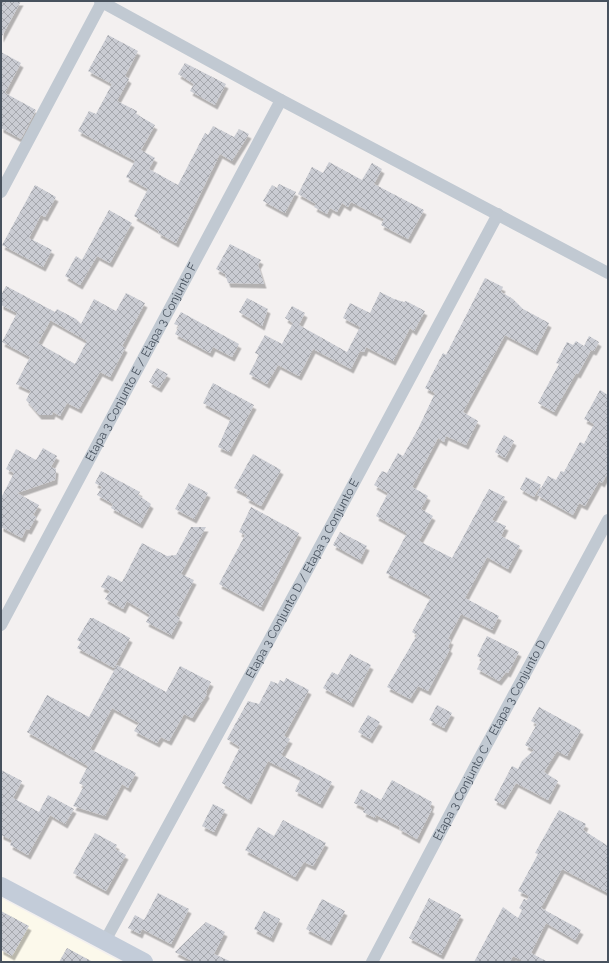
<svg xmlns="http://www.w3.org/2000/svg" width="609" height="963" viewBox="0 0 609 963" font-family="Raleway,sans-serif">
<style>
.commercial{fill:#fcf9eb}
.building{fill:url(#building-cross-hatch);filter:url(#shadow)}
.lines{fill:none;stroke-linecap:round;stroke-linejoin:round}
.street{stroke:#c1c9d2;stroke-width:12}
.secondary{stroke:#c3ccd9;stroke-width:18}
.labels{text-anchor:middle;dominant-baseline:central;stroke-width:3;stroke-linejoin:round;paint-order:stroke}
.street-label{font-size:12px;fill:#48525e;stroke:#fff}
</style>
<defs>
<pattern id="building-cross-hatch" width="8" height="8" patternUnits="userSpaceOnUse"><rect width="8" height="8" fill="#caccd3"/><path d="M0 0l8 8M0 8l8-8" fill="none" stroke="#a6a8ae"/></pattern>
<filter id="shadow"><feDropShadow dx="2.5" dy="4.5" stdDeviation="0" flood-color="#0004"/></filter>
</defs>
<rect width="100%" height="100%" fill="#f3f0f0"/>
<path class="commercial" d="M 1,898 L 121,962 L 1,962 Z"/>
<path class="building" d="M 1,1 L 21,1 L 1,38 Z
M 108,35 L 138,51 L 125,76 L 129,79 L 117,101 L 137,111 L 136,114 L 155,125 L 141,150 L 155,158 L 149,169 L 178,185 L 205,133 L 208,135 L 213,126 L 234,137 L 239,129 L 249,134 L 232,161 L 220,154 L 176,243 L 158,233 L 159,231 L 134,216 L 148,189 L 126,177 L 135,161 L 78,131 L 89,111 L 96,114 L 112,84 L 88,71 Z
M 1,52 L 21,63 L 5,93 L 36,110 L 21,139 L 1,128 Z
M 185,63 L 226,84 L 215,105 L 190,91 L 194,84 L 178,74 Z
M 329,162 L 362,180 L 372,163 L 382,169 L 374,184 L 424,210 L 408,239 L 381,225 L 384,219 L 351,202 L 348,207 L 342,203 L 337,212 L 330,208 L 327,214 L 314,207 L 316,204 L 298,194 L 312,167 L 323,173 Z
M 279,184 L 296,192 L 285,213 L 263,201 L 272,185 L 277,188 Z
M 35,185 L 56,197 L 45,217 L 41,215 L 29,238 L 52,250 L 43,267 L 2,245 Z
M 109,210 L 132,223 L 110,263 L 97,256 L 80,285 L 65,276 L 76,256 L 82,260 Z
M 230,244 L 261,260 L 258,265 L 264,284 L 228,283 L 225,274 L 216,269 Z
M 485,278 L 503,287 L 501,292 L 513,299 L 523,309 L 549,323 L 535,351 L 505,335 L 463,412 L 478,421 L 466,445 L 446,436 L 444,442 L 438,438 L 412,487 L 428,496 L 421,509 L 433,516 L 419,541 L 452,558 L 489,489 L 505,497 L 492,520 L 506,526 L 501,536 L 520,546 L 508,569 L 487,557 L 465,598 L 499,616 L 492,630 L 461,614 L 448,639 L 451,640 L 448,647 L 450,649 L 428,691 L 418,686 L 410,699 L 387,687 L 417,635 L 412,632 L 431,597 L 386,573 L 407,533 L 376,516 L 388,493 L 374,485 L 382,471 L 387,473 L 398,453 L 403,456 L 418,429 L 435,393 L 425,388 L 443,353 L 446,355 Z
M 6,286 L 55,312 L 38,343 L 75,364 L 87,341 L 50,320 L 57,309 L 76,319 L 81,324 L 94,299 L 116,311 L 126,293 L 145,303 L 122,346 L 125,348 L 110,377 L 100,372 L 79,409 L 67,403 L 60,416 L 53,412 L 52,415 L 39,415 L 26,400 L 31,391 L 16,384 L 30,357 L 2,342 L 17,313 L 1,305 L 1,295 Z
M 380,292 L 394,299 L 404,302 L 406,301 L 425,311 L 414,331 L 410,328 L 393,361 L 366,347 L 364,352 L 360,351 L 351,369 L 313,349 L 299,376 L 278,365 L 267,384 L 249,374 L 259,355 L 255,353 L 265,335 L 282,344 L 293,323 L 285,318 L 292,306 L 305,313 L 299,325 L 347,352 L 360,327 L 343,318 L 350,303 L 370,313 Z
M 247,298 L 268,309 L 262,326 L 239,312 Z
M 181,312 L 239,344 L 232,357 L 213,347 L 210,353 L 175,334 L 179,326 L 174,324 Z
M 589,336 L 599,342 L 594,351 L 591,350 L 578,374 L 576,373 L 554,412 L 538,403 L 559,364 L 556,363 L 567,342 L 573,345 L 576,341 L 584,346 Z
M 157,368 L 168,374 L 159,388 L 149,382 Z
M 213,383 L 254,405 L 229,452 L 218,447 L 231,418 L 203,403 Z
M 600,390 L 608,395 L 608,473 L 602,483 L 599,481 L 585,506 L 579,503 L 573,515 L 537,495 L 548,476 L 556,480 L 561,471 L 564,472 L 580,442 L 584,444 L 594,424 L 584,419 Z
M 504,435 L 514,441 L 505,458 L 495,452 Z
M 43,448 L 57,456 L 51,467 L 56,469 L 55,480 L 17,493 L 39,505 L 33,515 L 36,517 L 29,530 L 26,529 L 22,538 L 1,527 L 1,498 L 14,473 L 6,469 L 16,449 L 36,460 Z
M 253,454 L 281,470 L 261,506 L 246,498 L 248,495 L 234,488 Z
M 101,471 L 140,492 L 138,495 L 151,504 L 140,524 L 111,508 L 113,504 L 97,495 L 102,487 L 95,483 Z
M 526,477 L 541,485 L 534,497 L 520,489 Z
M 189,483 L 208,493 L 194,519 L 175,509 Z
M 251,507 L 299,533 L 261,607 L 219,584 L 245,535 L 239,532 Z
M 191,527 L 206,527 L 181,574 L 194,580 L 176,615 L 180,618 L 171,635 L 146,622 L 150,615 L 127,601 L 123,609 L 105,599 L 110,591 L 101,587 L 108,575 L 122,582 L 142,543 L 167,556 L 176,555 Z
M 340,532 L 367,546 L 360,560 L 333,545 Z
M 90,618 L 93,618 L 130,638 L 114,668 L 77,648 L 81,642 L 77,640 Z
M 487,636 L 519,652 L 508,673 L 506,672 L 499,681 L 477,669 L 482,659 L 477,656 Z
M 350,654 L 371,665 L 351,703 L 323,688 L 332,672 L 338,675 Z
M 117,665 L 166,692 L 180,666 L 211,682 L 206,692 L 207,694 L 192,718 L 184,714 L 169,741 L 161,737 L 157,743 L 134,731 L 139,723 L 112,708 L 90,749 L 136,773 L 128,788 L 122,784 L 105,816 L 73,806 L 84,786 L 79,783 L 88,766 L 27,732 L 47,695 L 89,717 Z
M 286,678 L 309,690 L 284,736 L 290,739 L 281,755 L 332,782 L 320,804 L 295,791 L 301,778 L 268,761 L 249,800 L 222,783 L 240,747 L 227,739 L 248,701 L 259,704 L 271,681 L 278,684 L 280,680 L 284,682 Z
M 437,705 L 452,713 L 444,728 L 429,720 Z
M 539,707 L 581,730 L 567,756 L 557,751 L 544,772 L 558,781 L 548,800 L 516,783 L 503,805 L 494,800 L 512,766 L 518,769 L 522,761 L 534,750 L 525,745 L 537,724 L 531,721 Z
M 368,715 L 380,722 L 370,739 L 358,732 Z
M 1,770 L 22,781 L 13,798 L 39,812 L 48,795 L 74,809 L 65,824 L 50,815 L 28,855 L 10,845 L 12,840 L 1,835 Z
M 392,780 L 432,802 L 430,808 L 432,809 L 417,839 L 399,829 L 400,827 L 376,815 L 375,818 L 363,812 L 365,808 L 354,803 L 361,789 L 381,800 Z
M 213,804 L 225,810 L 214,832 L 202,826 Z
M 559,810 L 586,824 L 583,830 L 608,846 L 608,893 L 562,869 L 541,908 L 581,930 L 575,940 L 546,923 L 531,953 L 548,962 L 525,962 L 513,956 L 510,962 L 474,962 L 503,907 L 518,918 L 522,910 L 519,908 L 524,899 L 527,900 L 529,896 L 518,891 L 538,854 L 535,853 Z
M 283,820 L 326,843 L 313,866 L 304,862 L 295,877 L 245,850 L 258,827 L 274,836 Z
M 95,833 L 117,845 L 115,849 L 126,855 L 106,891 L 73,873 Z
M 158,893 L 189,909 L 171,944 L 142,929 L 140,934 L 128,928 L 135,915 L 144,920 Z
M 429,898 L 461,915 L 441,955 L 409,938 Z
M 322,899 L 345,911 L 329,941 L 306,929 Z
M 1,911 L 29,926 L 12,956 L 1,950 Z
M 264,911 L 280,919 L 271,938 L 254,929 Z
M 206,922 L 225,932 L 214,954 L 232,962 L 194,962 L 175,952 Z
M 67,948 L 93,962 L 59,962 Z"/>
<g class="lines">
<g class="street">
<path d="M 100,1 L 281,100 L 608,273"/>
<path d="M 1,192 L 102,2"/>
<path id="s1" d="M 1,625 L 281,100"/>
<path id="s2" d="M 105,941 L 302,580 L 498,214"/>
<path id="s3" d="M 372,962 L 479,759 L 608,520"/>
</g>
<path class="secondary" d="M 1,886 L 144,962"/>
</g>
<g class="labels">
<g class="street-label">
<text stroke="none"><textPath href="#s1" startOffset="298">Etapa 3 Conjunto E / Etapa 3 Conjunto F</textPath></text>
<text stroke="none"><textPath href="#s2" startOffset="413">Etapa 3 Conjunto D / Etapa 3 Conjunto E</textPath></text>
<text stroke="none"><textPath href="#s3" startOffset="251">Etapa 3 Conjunto C / Etapa 3 Conjunto D</textPath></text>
</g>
</g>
<rect width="609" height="963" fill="none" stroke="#48525e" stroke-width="4"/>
</svg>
